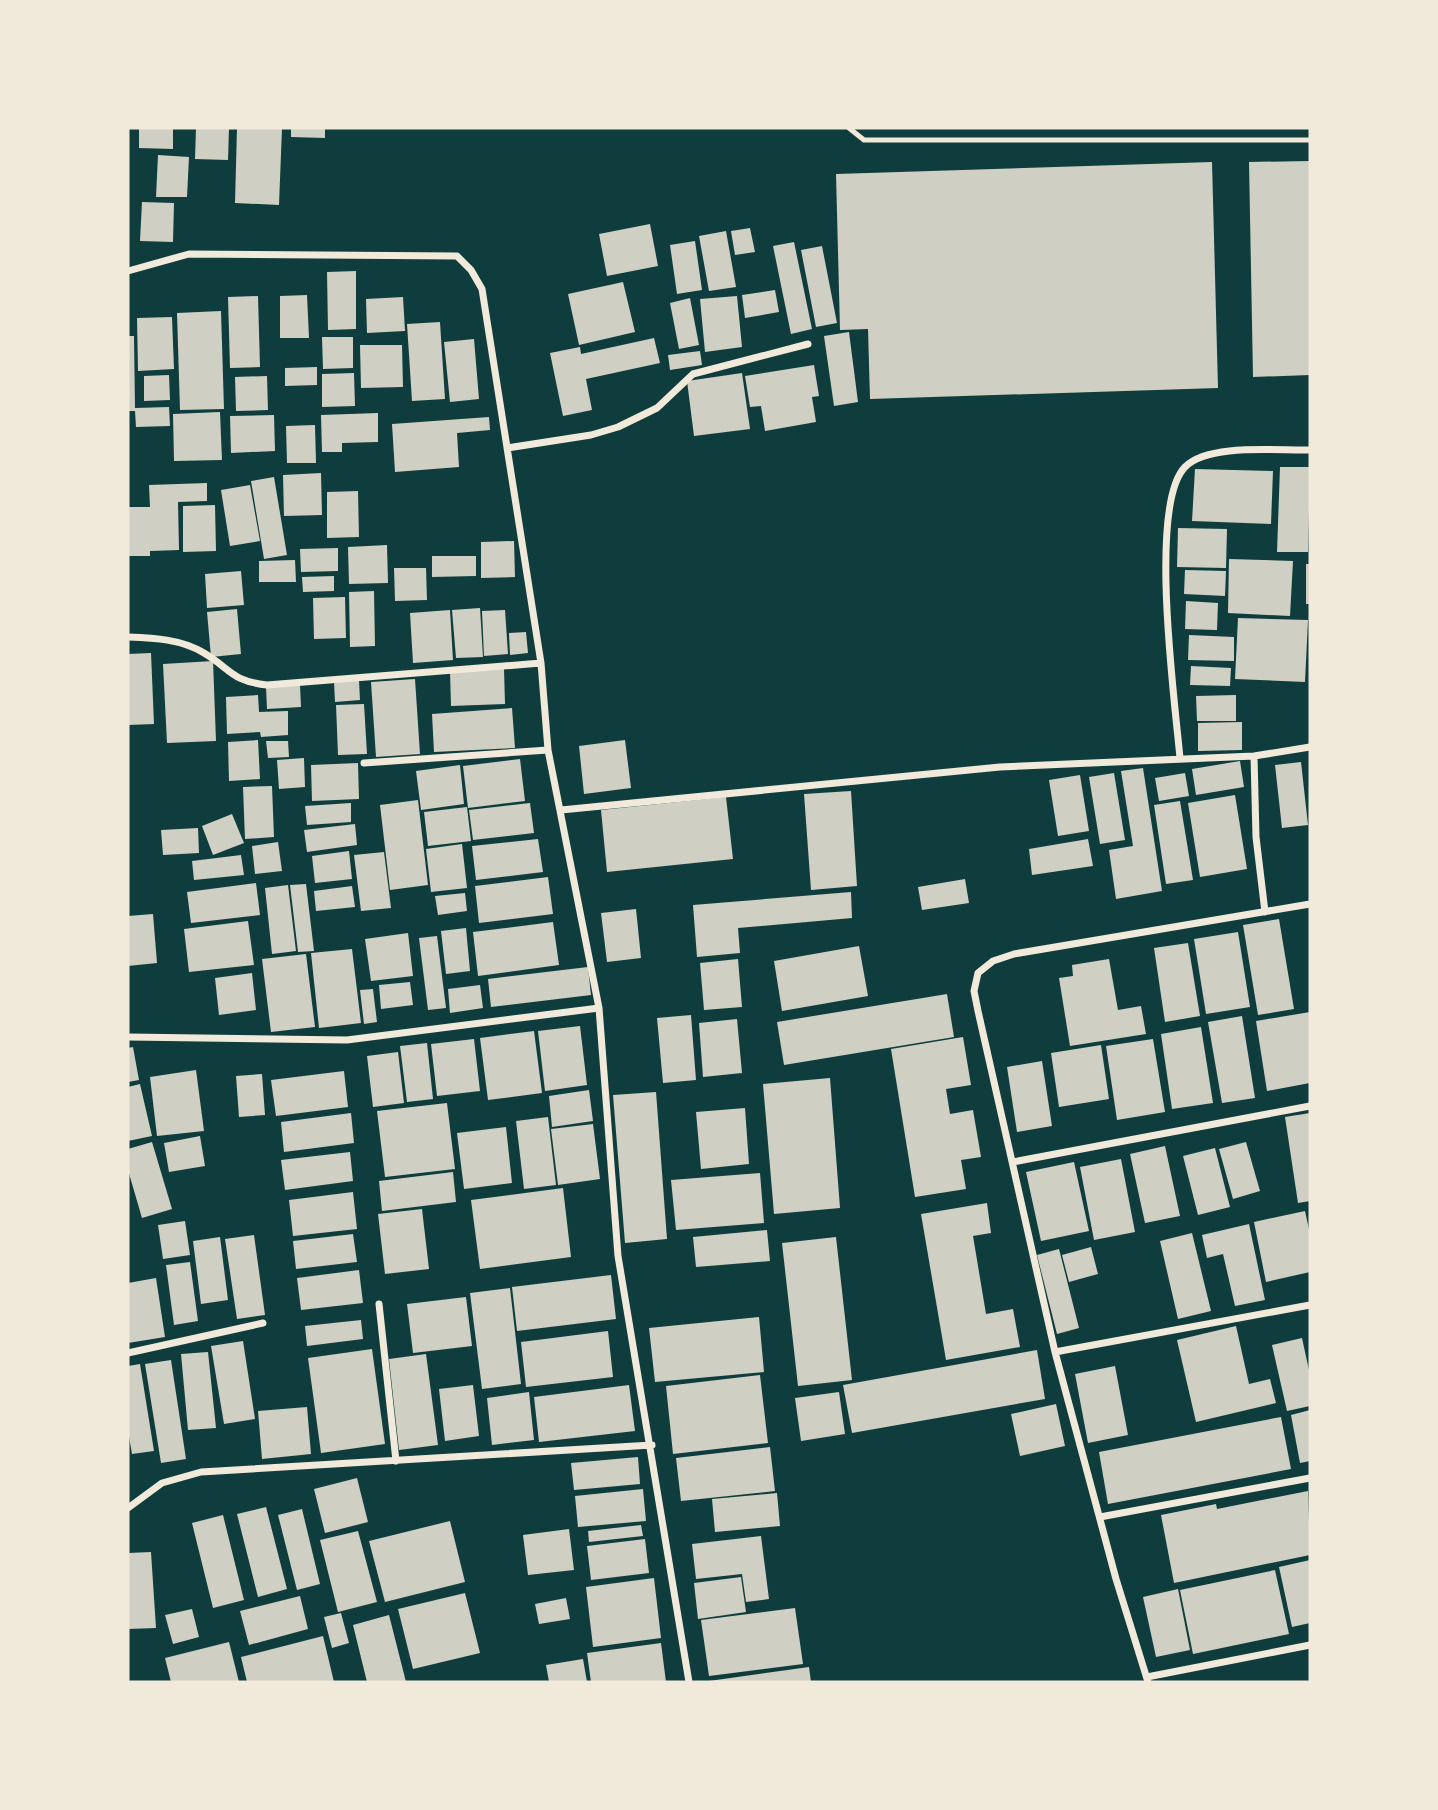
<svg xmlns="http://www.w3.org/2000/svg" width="1438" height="1810" viewBox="0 0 1438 1810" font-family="'Noto Sans',sans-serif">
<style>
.building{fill:#cfcfc3}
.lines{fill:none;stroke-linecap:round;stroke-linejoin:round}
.service{stroke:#f1e9da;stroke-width:5}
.minor{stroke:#f1e9da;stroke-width:7}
</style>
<rect width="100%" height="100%" fill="#0f3d3e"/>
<path class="building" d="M 139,128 L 173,128 L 173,149 L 139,148 Z
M 196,128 L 229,128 L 228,160 L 195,159 Z
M 237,128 L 282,128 L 279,205 L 235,203 Z
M 291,128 L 325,128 L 325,138 L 291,137 Z
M 158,155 L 189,157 L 187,197 L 156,197 Z
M 1310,161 L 1310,375 L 1253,377 L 1249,162 Z
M 1212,162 L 1218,388 L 870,399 L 868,329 L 840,330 L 836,174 Z
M 142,202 L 174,203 L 173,242 L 140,241 Z
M 650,224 L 658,266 L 607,276 L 599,234 Z
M 750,228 L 755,252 L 735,255 L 731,231 Z
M 726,231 L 736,287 L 709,291 L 699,236 Z
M 695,241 L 702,290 L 677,294 L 670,245 Z
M 794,242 L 812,329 L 791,334 L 773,246 Z
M 822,246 L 837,323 L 816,327 L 801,250 Z
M 356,271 L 356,329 L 328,330 L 327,272 Z
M 623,282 L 635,332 L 579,345 L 568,294 Z
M 775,290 L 779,312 L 745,318 L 742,295 Z
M 307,295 L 309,338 L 280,338 L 280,296 Z
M 258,296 L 260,367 L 230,368 L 228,297 Z
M 737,296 L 742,347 L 705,352 L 700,299 Z
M 403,297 L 405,331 L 367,333 L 366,299 Z
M 690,298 L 699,345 L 679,349 L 670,303 Z
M 221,311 L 224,409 L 180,410 L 177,313 Z
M 172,317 L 174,369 L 138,371 L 137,318 Z
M 440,322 L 445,399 L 412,401 L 407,324 Z
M 849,332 L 858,402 L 834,406 L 824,336 Z
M 128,336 L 134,336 L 135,408 L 169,407 L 170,426 L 136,427 L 135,411 L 128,411 Z
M 322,337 L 353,337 L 353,368 L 323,369 Z
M 654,338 L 660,363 L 586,379 L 592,410 L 563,416 L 550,353 L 580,347 L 581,354 Z
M 474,339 L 479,399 L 450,402 L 444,342 Z
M 360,345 L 402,345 L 403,387 L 361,388 Z
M 700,351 L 702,365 L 670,370 L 668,355 Z
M 814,365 L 819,396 L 812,397 L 816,422 L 765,431 L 761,406 L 750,407 L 745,376 Z
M 317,367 L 317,385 L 285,386 L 285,368 Z
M 354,373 L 355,406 L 322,407 L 322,374 Z
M 742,373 L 750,429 L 694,436 L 687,381 Z
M 169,375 L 170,400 L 144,401 L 144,376 Z
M 267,376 L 268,410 L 236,411 L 235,377 Z
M 220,412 L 222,460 L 174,461 L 173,414 Z
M 378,413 L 378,442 L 342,443 L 342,452 L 322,452 L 321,415 Z
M 274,415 L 275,451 L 231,453 L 230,416 Z
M 489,417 L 490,430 L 457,433 L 459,467 L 395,472 L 392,424 Z
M 315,425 L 316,463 L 287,463 L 286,426 Z
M 1280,467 L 1310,467 L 1308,552 L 1277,552 Z
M 1195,469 L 1273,471 L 1271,524 L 1192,521 Z
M 321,473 L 322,515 L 284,516 L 283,475 Z
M 274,477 L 287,555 L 264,559 L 251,481 Z
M 207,483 L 207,501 L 178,502 L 179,550 L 150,551 L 150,556 L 128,556 L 128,507 L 150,507 L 149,485 Z
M 250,485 L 260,541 L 230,546 L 221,490 Z
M 358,491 L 359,537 L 327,538 L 327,492 Z
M 215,505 L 216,551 L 183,552 L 183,506 Z
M 1178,528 L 1227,529 L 1226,568 L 1177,567 Z
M 514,541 L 515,577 L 481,578 L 481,542 Z
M 387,545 L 388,583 L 349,584 L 348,547 Z
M 338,548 L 338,571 L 301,572 L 300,549 Z
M 432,556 L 476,556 L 476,576 L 432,577 Z
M 1229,559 L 1293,561 L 1290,616 L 1228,613 Z
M 295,560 L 296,582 L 259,582 L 259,561 Z
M 1306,564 L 1310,564 L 1310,604 L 1306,604 Z
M 394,568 L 426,568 L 427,600 L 395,601 Z
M 1185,570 L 1226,571 L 1225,596 L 1184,594 Z
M 241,571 L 244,605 L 207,608 L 205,574 Z
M 334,576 L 334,591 L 303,592 L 302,577 Z
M 374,591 L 375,646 L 350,647 L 349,592 Z
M 345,597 L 346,638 L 314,639 L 313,598 Z
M 1186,601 L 1218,603 L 1217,630 L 1185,629 Z
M 480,608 L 483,657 L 456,658 L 452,610 Z
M 237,609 L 241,654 L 211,657 L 207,612 Z
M 450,610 L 453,660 L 413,663 L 410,613 Z
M 505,610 L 508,654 L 484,656 L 482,611 Z
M 1238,618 L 1308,620 L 1305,682 L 1235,679 Z
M 526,632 L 528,653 L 510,655 L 509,633 Z
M 1189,635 L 1234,637 L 1234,661 L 1188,660 Z
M 151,653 L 154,724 L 128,725 L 128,654 Z
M 213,661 L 216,741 L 167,743 L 163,664 Z
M 1191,666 L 1231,668 L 1230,686 L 1190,685 Z
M 504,669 L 505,704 L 451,706 L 450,671 Z
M 415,679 L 420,754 L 376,757 L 371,682 Z
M 359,680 L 360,700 L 335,702 L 334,682 Z
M 300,685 L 301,707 L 267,709 L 266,687 Z
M 258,695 L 259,712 L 288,711 L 288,735 L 261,737 L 260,732 L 227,734 L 226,697 Z
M 1236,695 L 1236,721 L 1197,721 L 1196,696 Z
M 364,704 L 367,754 L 338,755 L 336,705 Z
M 512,708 L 515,748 L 434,752 L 432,714 Z
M 1242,722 L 1242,750 L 1198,751 L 1198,723 Z
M 258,740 L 260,779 L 229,781 L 228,742 Z
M 625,740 L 631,788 L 584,794 L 579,746 Z
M 266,741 L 288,741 L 289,757 L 268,758 Z
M 304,758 L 305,787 L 279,789 L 277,760 Z
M 520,759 L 525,801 L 468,808 L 463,766 Z
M 1240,761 L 1244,787 L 1196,795 L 1192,769 Z
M 1301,762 L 1308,825 L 1282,828 L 1275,765 Z
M 358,763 L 359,799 L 312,801 L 311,765 Z
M 460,765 L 464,804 L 421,810 L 416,771 Z
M 1143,768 L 1162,891 L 1116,899 L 1109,850 L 1133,846 L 1121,771 Z
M 1114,773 L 1125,840 L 1100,844 L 1089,777 Z
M 1185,773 L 1189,796 L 1159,801 L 1155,778 Z
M 1080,775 L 1089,831 L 1058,836 L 1049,780 Z
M 272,786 L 274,837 L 245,839 L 243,787 Z
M 851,791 L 857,886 L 811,890 L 804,794 Z
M 1235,795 L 1247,869 L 1200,877 L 1188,803 Z
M 726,797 L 733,859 L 607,872 L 601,810 Z
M 418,800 L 428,885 L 390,890 L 380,805 Z
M 1180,801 L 1193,880 L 1166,884 L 1154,805 Z
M 351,803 L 351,822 L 307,825 L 305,806 Z
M 530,803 L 534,833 L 473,840 L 469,810 Z
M 467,807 L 471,841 L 428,846 L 424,812 Z
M 232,814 L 244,843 L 213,855 L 202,826 Z
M 355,824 L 357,845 L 307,852 L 304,830 Z
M 198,828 L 199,853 L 163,855 L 161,830 Z
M 538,839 L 543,872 L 476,880 L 472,846 Z
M 1088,839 L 1093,866 L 1032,875 L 1029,849 Z
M 278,842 L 282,871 L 255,874 L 252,846 Z
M 462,844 L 467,888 L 431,892 L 426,849 Z
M 349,851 L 352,879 L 315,883 L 312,856 Z
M 384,852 L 391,908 L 361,911 L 354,855 Z
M 241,855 L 244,875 L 194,880 L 192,861 Z
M 548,877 L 553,914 L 479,923 L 475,886 Z
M 965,879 L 969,903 L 922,910 L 918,887 Z
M 256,883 L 260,915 L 191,923 L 187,892 Z
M 306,884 L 314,951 L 298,952 L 290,885 Z
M 288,885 L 296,951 L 272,954 L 265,888 Z
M 352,886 L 355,907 L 316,911 L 314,891 Z
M 851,892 L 852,918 L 738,928 L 740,953 L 697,957 L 693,905 Z
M 465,893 L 467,911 L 438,915 L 435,896 Z
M 636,909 L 641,958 L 607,962 L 601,913 Z
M 153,914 L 157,963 L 128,966 L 128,916 Z
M 1279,919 L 1294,1009 L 1258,1015 L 1243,925 Z
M 248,921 L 254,965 L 189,972 L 184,929 Z
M 553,922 L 559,965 L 478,976 L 473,932 Z
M 466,928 L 470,971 L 446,974 L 441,931 Z
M 1238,932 L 1250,1007 L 1206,1014 L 1194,939 Z
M 408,933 L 413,976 L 371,981 L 365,939 Z
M 437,936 L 446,1008 L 428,1010 L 419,938 Z
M 1188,943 L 1200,1016 L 1165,1022 L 1154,948 Z
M 859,946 L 868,996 L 782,1011 L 774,961 Z
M 352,949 L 361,1023 L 319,1028 L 311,953 Z
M 306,954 L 315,1027 L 271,1032 L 262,959 Z
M 738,959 L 742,1007 L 704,1010 L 700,963 Z
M 1109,959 L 1118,1010 L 1141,1006 L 1146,1034 L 1070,1046 L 1059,978 L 1073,976 L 1072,965 Z
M 588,967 L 591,995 L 491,1007 L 488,979 Z
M 252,973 L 256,1010 L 219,1015 L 215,978 Z
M 410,982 L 413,1005 L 381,1009 L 379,985 Z
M 480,985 L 483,1008 L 450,1013 L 448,989 Z
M 373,989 L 377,1022 L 364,1024 L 360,990 Z
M 947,994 L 954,1037 L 784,1065 L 777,1022 Z
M 1310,1012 L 1310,1083 L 1267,1091 L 1256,1021 Z
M 691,1015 L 696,1080 L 663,1083 L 657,1018 Z
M 1242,1016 L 1255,1098 L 1222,1103 L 1208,1022 Z
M 737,1019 L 742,1073 L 703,1077 L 699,1023 Z
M 580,1026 L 587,1085 L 545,1091 L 538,1031 Z
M 1201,1027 L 1213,1103 L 1172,1109 L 1161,1034 Z
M 534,1031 L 542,1093 L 488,1100 L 480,1038 Z
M 963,1037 L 971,1085 L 946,1089 L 950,1114 L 973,1110 L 981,1157 L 961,1160 L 966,1189 L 915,1197 L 891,1049 Z
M 474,1039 L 480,1091 L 437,1096 L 431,1044 Z
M 1153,1039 L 1165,1112 L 1117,1120 L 1106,1046 Z
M 427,1043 L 433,1099 L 407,1102 L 400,1046 Z
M 1101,1045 L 1109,1099 L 1059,1107 L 1051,1053 Z
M 133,1047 L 139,1080 L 128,1082 L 128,1048 Z
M 398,1052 L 404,1103 L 373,1107 L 367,1056 Z
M 1042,1061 L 1052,1126 L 1017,1132 L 1007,1067 Z
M 196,1070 L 204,1131 L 157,1136 L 150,1077 Z
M 344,1071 L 348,1107 L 276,1116 L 271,1080 Z
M 262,1074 L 265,1115 L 239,1117 L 236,1076 Z
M 830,1078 L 840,1208 L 774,1214 L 763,1084 Z
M 140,1084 L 152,1136 L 128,1141 L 128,1087 Z
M 589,1090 L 593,1121 L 552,1127 L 549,1096 Z
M 656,1092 L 667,1239 L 625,1243 L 613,1095 Z
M 447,1103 L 455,1169 L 385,1177 L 377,1111 Z
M 745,1108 L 749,1164 L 701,1169 L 696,1112 Z
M 351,1113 L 354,1143 L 284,1152 L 281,1122 Z
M 1310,1113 L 1310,1201 L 1298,1203 L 1285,1117 Z
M 548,1117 L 556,1185 L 524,1189 L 516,1121 Z
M 593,1124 L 600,1179 L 558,1185 L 551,1129 Z
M 506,1127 L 512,1183 L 464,1189 L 457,1133 Z
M 200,1136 L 205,1166 L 169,1172 L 164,1143 Z
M 152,1142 L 172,1209 L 142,1218 L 128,1170 L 128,1149 Z
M 1246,1142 L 1260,1191 L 1233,1199 L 1219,1149 Z
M 1165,1146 L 1180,1216 L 1145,1223 L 1130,1154 Z
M 1215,1148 L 1230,1207 L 1198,1215 L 1183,1156 Z
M 350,1152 L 353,1181 L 285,1190 L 281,1160 Z
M 1121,1159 L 1135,1232 L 1094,1240 L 1080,1167 Z
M 1074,1162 L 1089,1231 L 1041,1241 L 1026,1172 Z
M 453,1172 L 456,1202 L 382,1211 L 379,1181 Z
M 760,1173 L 764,1223 L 676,1230 L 671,1180 Z
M 563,1188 L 571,1257 L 480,1269 L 471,1200 Z
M 353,1192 L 357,1229 L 293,1236 L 289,1200 Z
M 987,1203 L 991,1233 L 973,1236 L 986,1314 L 1013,1309 L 1020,1347 L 946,1360 L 921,1214 Z
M 422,1209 L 429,1269 L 385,1274 L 378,1214 Z
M 1305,1211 L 1310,1234 L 1310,1272 L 1266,1282 L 1254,1222 Z
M 185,1221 L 190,1255 L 163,1259 L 158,1225 Z
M 1249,1224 L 1265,1300 L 1235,1306 L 1223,1254 L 1207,1258 L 1202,1235 Z
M 767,1230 L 770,1261 L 696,1267 L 693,1237 Z
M 1192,1233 L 1211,1311 L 1178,1319 L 1160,1241 Z
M 353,1234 L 357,1262 L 296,1269 L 293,1241 Z
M 254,1235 L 265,1315 L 237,1319 L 225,1239 Z
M 220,1237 L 228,1300 L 201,1304 L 193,1241 Z
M 836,1237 L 852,1380 L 798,1386 L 782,1243 Z
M 1091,1247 L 1098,1274 L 1069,1282 L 1062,1255 Z
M 1059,1249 L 1079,1328 L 1057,1334 L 1037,1255 Z
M 190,1262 L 198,1321 L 174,1325 L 166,1265 Z
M 359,1270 L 363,1303 L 301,1310 L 297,1278 Z
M 611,1275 L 616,1319 L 517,1331 L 512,1287 Z
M 156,1278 L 165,1337 L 128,1343 L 128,1283 Z
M 510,1288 L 521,1384 L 482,1389 L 470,1293 Z
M 466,1297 L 472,1346 L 413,1353 L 407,1304 Z
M 759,1317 L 764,1372 L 655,1382 L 649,1328 Z
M 361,1320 L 363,1339 L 307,1346 L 305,1326 Z
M 1236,1326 L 1249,1384 L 1270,1379 L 1276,1403 L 1196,1422 L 1177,1340 Z
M 608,1331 L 613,1377 L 526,1387 L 521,1342 Z
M 1302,1338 L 1310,1375 L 1310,1406 L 1287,1411 L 1272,1345 Z
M 243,1341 L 255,1419 L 224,1424 L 211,1346 Z
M 372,1349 L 385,1444 L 321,1453 L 308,1358 Z
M 1037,1350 L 1045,1399 L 852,1433 L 843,1385 Z
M 208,1352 L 216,1428 L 188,1430 L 181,1354 Z
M 426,1354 L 438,1445 L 399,1450 L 389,1359 Z
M 171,1360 L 186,1459 L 161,1463 L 145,1364 Z
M 140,1364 L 154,1451 L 132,1454 L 128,1431 L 128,1366 Z
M 1115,1366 L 1128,1435 L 1088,1443 L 1075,1374 Z
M 760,1375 L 768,1443 L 673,1454 L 666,1386 Z
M 473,1385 L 479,1436 L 445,1441 L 439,1389 Z
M 629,1385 L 635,1431 L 539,1442 L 534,1397 Z
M 529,1392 L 534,1440 L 492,1445 L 487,1398 Z
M 839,1392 L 845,1434 L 801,1441 L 795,1398 Z
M 1056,1404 L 1065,1446 L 1020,1456 L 1011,1414 Z
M 307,1407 L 311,1454 L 262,1459 L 258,1411 Z
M 1310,1410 L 1310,1461 L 1300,1463 L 1291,1415 Z
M 1281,1417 L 1291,1469 L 1108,1504 L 1099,1452 Z
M 770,1447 L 775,1491 L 681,1501 L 676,1458 Z
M 638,1457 L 640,1484 L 574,1490 L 571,1463 Z
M 357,1478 L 368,1522 L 325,1533 L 314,1489 Z
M 643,1489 L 646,1521 L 578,1527 L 575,1496 Z
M 1308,1491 L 1310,1555 L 1174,1583 L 1161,1515 L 1216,1504 L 1217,1509 Z
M 777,1493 L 780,1526 L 715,1532 L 712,1499 Z
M 266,1507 L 287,1589 L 258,1597 L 237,1514 Z
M 302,1509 L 320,1584 L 297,1590 L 278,1515 Z
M 223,1515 L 244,1600 L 213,1608 L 192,1523 Z
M 450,1521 L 465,1582 L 385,1602 L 369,1541 Z
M 641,1525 L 643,1536 L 589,1542 L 588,1531 Z
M 569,1529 L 574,1570 L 528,1575 L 523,1535 Z
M 358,1531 L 377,1602 L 338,1612 L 320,1540 Z
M 761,1536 L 769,1599 L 746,1602 L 742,1574 L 696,1579 L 692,1544 Z
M 645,1539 L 649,1573 L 591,1580 L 587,1546 Z
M 151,1552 L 156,1628 L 128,1629 L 128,1553 Z
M 1310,1560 L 1310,1623 L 1292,1627 L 1279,1567 Z
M 1275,1570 L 1289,1634 L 1193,1654 L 1180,1590 Z
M 741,1577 L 746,1612 L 698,1619 L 694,1583 Z
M 654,1578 L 661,1638 L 593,1647 L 586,1587 Z
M 1178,1589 L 1190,1650 L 1156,1657 L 1143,1597 Z
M 465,1593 L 480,1653 L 413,1669 L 398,1609 Z
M 300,1596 L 308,1629 L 249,1645 L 240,1611 Z
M 566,1598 L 570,1619 L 539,1624 L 535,1604 Z
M 795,1608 L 803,1664 L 709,1676 L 701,1620 Z
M 192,1609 L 199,1637 L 173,1644 L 165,1615 Z
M 341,1613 L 349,1643 L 332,1648 L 324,1617 Z
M 389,1615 L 406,1682 L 367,1682 L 353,1625 Z
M 323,1636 L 334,1682 L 247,1682 L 241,1657 Z
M 229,1642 L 239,1682 L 171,1682 L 165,1658 Z
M 661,1643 L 666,1682 L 591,1682 L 587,1653 Z
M 583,1659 L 587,1682 L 549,1682 L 546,1665 Z
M 809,1667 L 811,1682 L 709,1682 L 709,1681 Z"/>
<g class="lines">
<path class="service" d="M 849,128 L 864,140 L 1310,140"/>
<path class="minor" d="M 128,271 L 189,254 L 457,256 L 471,270 L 482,289 L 541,663 L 548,750 L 599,1008 L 618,1256 L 689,1682
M 507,448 L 591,435 L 618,427 L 657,408 L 693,374 L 808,344
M 128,637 C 154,638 181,639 204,653 C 231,669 231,681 267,685 L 541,663
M 1254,756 L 1256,837 L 1265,912
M 1180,758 C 1175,702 1148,505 1185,467 C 1208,443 1279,451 1310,450
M 364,763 L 548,750
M 561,810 L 1000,767 L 1254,756 L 1310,747
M 128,1037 L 347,1040 L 599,1008
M 1013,1162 L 1310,1106
M 379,1304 L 396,1461
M 1055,1352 L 1310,1305
M 128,1353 L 263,1323
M 128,1508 L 162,1483 L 201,1472 L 652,1445
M 1100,1517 L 1310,1478
M 1147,1677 L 1310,1645
M 1148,1682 L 1116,1579 L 1055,1352 L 978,1011 L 974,991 L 978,973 L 993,961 L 1014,954 L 1310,904"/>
</g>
<rect width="1438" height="1810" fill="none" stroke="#f1e9da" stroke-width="259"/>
</svg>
